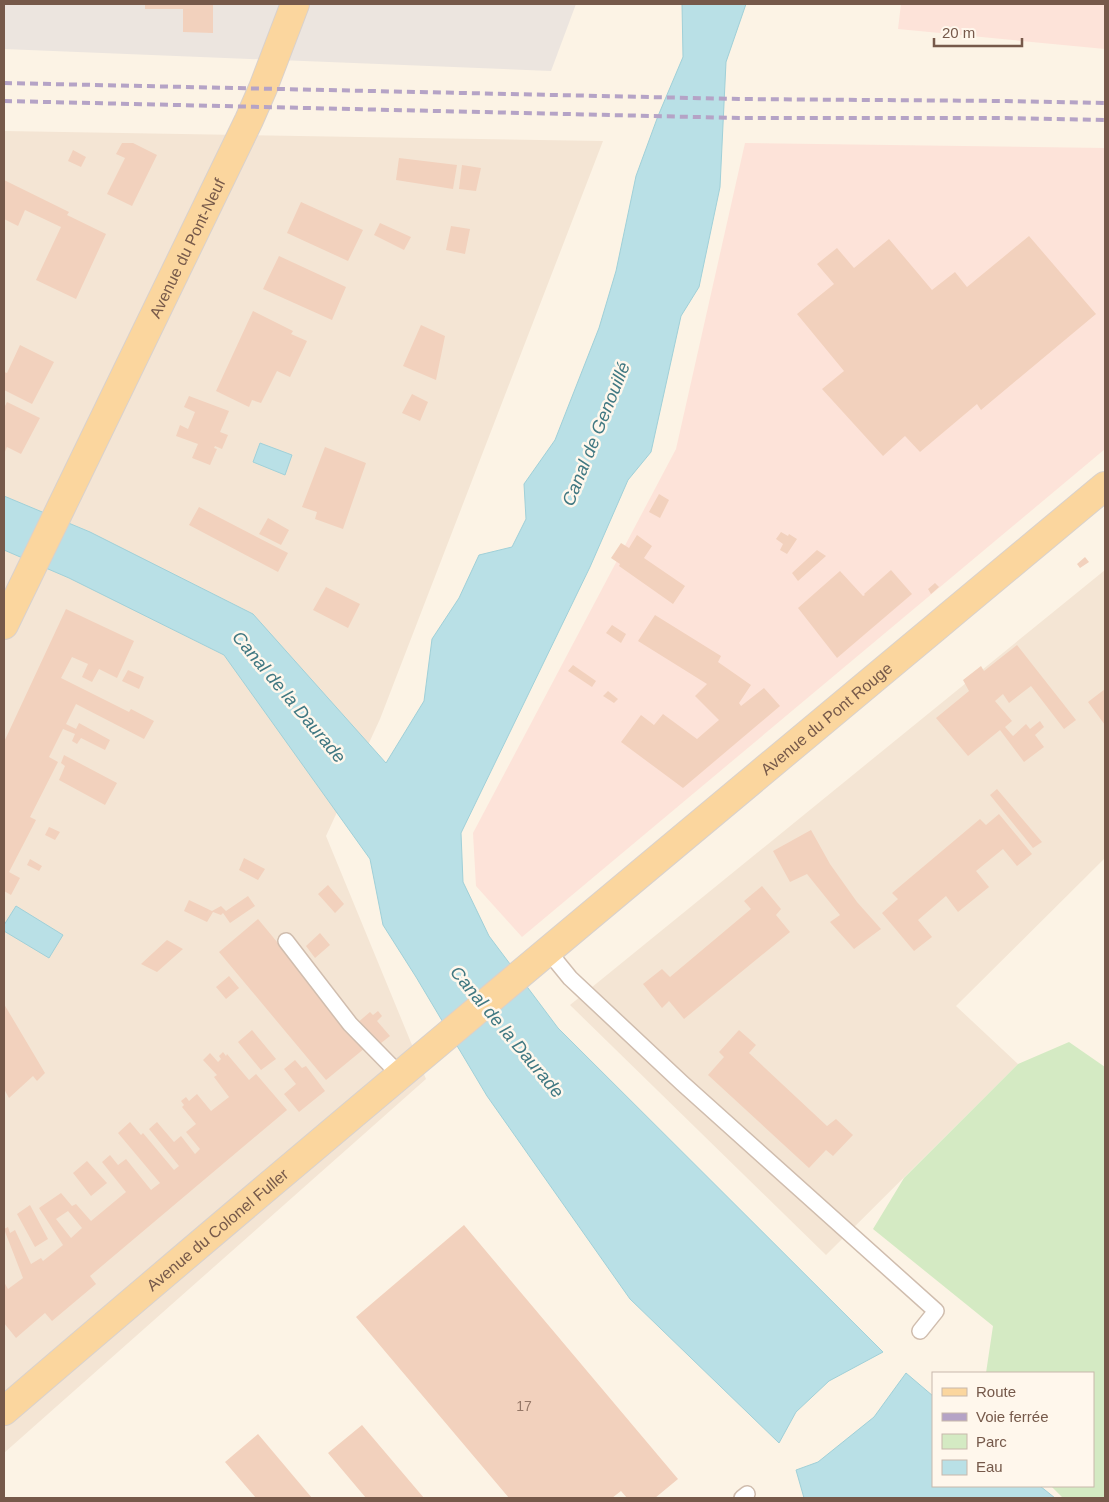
<svg xmlns="http://www.w3.org/2000/svg" width="1109" height="1502" viewBox="0 0 1109 1502" font-family="Helvetica,sans-serif">
<style>
.residential{fill:#f4e5d4}
.commercial{fill:#fde3d9}
.industrial{fill:#ece5df}
.green{fill:#d4eac3}
.water{fill:#b9e0e6;stroke:#a0d0d8}
.building{fill:#f2d1bd;fill-rule:evenodd}
.lines{fill:none;stroke-linecap:round;stroke-linejoin:round}
.service-casing{stroke:#d0bdae;stroke-width:18}
.primary-casing{stroke:#d9d1cc;stroke-width:30}
.service{stroke:#fff;stroke-width:15}
.primary{stroke:#fbd69e;stroke-width:28}
.rail{stroke:#b5a3c6;stroke-width:4;stroke-dasharray:8 5;stroke-linecap:butt}
.labels{text-anchor:middle;dominant-baseline:central;stroke-width:5;stroke-linejoin:round;paint-order:stroke}
.number-label{font-size:14px;fill:#957767}
.street-label{font-size:16px;fill:#76594a;stroke:#fff7ec}
.water-label{font-size:18px;font-style:italic;fill:#407882;stroke:#fff7ec}
</style>
<rect width="100%" height="100%" fill="#fcf3e5"/>
<path class="residential" d="M 4,131 L 603,141 L 380,719 L 326,836 L 426,1079 L 4,1453 Z
M 1105,570 L 1105,858 L 956,1006 L 1018,1064 L 826,1255 L 570,1005 Z"/>
<path class="commercial" d="M 901,4 L 1105,4 L 1105,49 L 898,29 Z
M 745,143 L 1105,148 L 1105,449 L 522,937 L 476,886 L 473,833 L 676,449 Z"/>
<path class="industrial" d="M 4,4 L 576,4 L 551,71 L 4,49 Z"/>
<path class="green" d="M 1069,1042 L 1105,1067 L 1105,1498 L 1063,1498 L 1051,1486 L 1093,1486 L 1093,1373 L 986,1373 L 993,1326 L 873,1229 L 904,1178 L 1018,1064 Z"/>
<path class="water" d="M 682,4 L 746,4 L 726,62 L 720,187 L 699,287 L 681,316 L 651,452 L 628,480 L 590,567 L 461,833 L 463,882 L 489,936 L 558,1028 L 883,1352 L 829,1381 L 796,1412 L 779,1443 L 630,1299 L 487,1096 L 416,977 L 383,925 L 370,859 L 224,655 L 69,578 L 4,550 L 4,496 L 90,532 L 253,614 L 386,763 L 424,701 L 432,639 L 459,598 L 479,555 L 512,547 L 526,519 L 524,484 L 555,440 L 599,328 L 616,271 L 636,176 L 658,116 L 683,57 Z
M 260,443 L 292,455 L 285,475 L 253,462 Z
M 16,906 L 63,935 L 49,958 L 4,931 L 4,925 Z
M 906,1373 L 933,1396 L 933,1486 L 1040,1486 L 1055,1498 L 804,1498 L 796,1470 L 818,1462 L 874,1417 Z"/>
<path class="building" d="M 145,4 L 213,4 L 213,33 L 183,32 L 183,9 L 145,9 Z
M 122,143 L 133,143 L 157,155 L 132,206 L 107,194 L 125,158 L 116,154 Z
M 73,150 L 86,157 L 81,167 L 68,161 Z
M 399,158 L 457,165 L 453,189 L 396,180 Z
M 462,165 L 481,168 L 476,191 L 459,189 Z
M 4,180 L 69,212 L 67,215 L 106,234 L 76,299 L 36,280 L 61,227 L 25,210 L 18,226 L 4,219 Z
M 301,202 L 363,230 L 348,261 L 287,233 Z
M 380,223 L 411,237 L 404,250 L 374,235 Z
M 451,226 L 470,229 L 465,254 L 446,250 Z
M 1029,236 L 1096,314 L 981,410 L 977,404 L 920,452 L 905,436 L 883,456 L 822,389 L 844,371 L 797,314 L 834,284 L 817,264 L 837,248 L 854,268 L 889,239 L 932,290 L 955,272 L 967,287 Z
M 279,256 L 346,287 L 332,320 L 263,289 Z
M 253,311 L 293,331 L 291,334 L 307,341 L 290,377 L 277,371 L 261,403 L 252,400 L 249,407 L 216,391 Z
M 421,325 L 445,336 L 436,380 L 403,366 Z
M 20,345 L 54,362 L 32,404 L 4,390 L 4,372 L 7,373 Z
M 412,394 L 428,402 L 420,421 L 402,413 Z
M 189,396 L 229,411 L 220,432 L 228,435 L 222,449 L 215,446 L 214,448 L 217,449 L 210,465 L 192,458 L 198,444 L 176,436 L 180,425 L 188,429 L 195,412 L 184,407 Z
M 7,402 L 40,418 L 21,454 L 7,447 L 4,454 L 4,408 Z
M 325,447 L 366,463 L 343,529 L 315,519 L 317,512 L 302,507 Z
M 659,494 L 669,500 L 660,518 L 649,512 Z
M 199,507 L 288,553 L 278,572 L 189,525 Z
M 268,518 L 289,530 L 281,545 L 259,534 Z
M 781,532 L 788,536 L 789,534 L 797,539 L 787,554 L 780,550 L 783,544 L 776,539 Z
M 637,535 L 652,546 L 644,558 L 685,586 L 673,604 L 619,566 L 620,564 L 611,558 L 621,543 L 629,548 Z
M 817,550 L 826,556 L 798,581 L 792,573 Z
M 1085,557 L 1089,562 L 1080,568 L 1077,564 Z
M 891,570 L 912,594 L 837,658 L 798,608 L 840,571 L 863,596 L 865,595 L 864,594 Z
M 935,583 L 939,587 L 931,594 L 928,589 Z
M 326,587 L 360,604 L 348,628 L 313,610 Z
M 66,609 L 134,641 L 117,678 L 99,669 L 92,682 L 82,677 L 88,664 L 72,657 L 61,678 L 129,712 L 131,709 L 154,721 L 144,739 L 76,704 L 66,724 L 76,729 L 79,723 L 110,740 L 105,750 L 81,738 L 77,744 L 72,741 L 75,734 L 63,729 L 49,757 L 58,762 L 30,817 L 36,820 L 9,872 L 20,878 L 11,895 L 4,891 L 4,742 Z
M 655,615 L 721,656 L 718,662 L 751,685 L 739,703 L 741,706 L 764,688 L 780,706 L 683,788 L 621,742 L 641,715 L 654,725 L 663,714 L 697,739 L 719,720 L 695,696 L 707,684 L 638,641 Z
M 612,625 L 626,634 L 621,643 L 606,633 Z
M 1017,645 L 1076,720 L 1064,729 L 1031,686 L 1009,703 L 1003,694 L 995,701 L 1012,721 L 1005,727 L 1013,736 L 1026,724 L 1030,729 L 1040,721 L 1044,727 L 1035,735 L 1044,747 L 1024,762 L 1000,730 L 968,756 L 936,718 L 969,691 L 963,680 L 981,666 L 984,671 Z
M 573,665 L 596,681 L 592,687 L 568,671 Z
M 128,670 L 144,677 L 139,689 L 122,681 Z
M 1105,689 L 1105,725 L 1088,702 Z
M 608,691 L 618,699 L 614,703 L 603,696 Z
M 64,755 L 117,783 L 105,805 L 59,780 L 65,766 L 61,763 Z
M 997,789 L 1042,842 L 1033,848 L 990,795 Z
M 999,814 L 1032,854 L 1017,866 L 1003,849 L 976,871 L 989,887 L 958,912 L 946,896 L 918,920 L 932,937 L 914,951 L 882,913 L 898,899 L 892,893 L 980,819 L 986,825 Z
M 49,827 L 60,832 L 55,840 L 45,835 Z
M 811,830 L 830,864 L 857,902 L 881,929 L 854,949 L 830,922 L 840,915 L 815,884 L 807,874 L 790,882 L 773,851 Z
M 244,858 L 265,869 L 258,880 L 239,870 Z
M 30,859 L 42,866 L 39,871 L 27,865 Z
M 328,885 L 344,904 L 335,913 L 318,894 Z
M 762,886 L 781,909 L 776,915 L 790,932 L 684,1019 L 669,1001 L 662,1008 L 643,984 L 662,969 L 670,977 L 751,909 L 744,901 Z
M 248,896 L 255,906 L 230,923 L 223,913 L 221,915 L 213,912 L 207,922 L 184,911 L 189,900 L 212,911 L 221,906 L 226,911 Z
M 258,919 L 365,1048 L 326,1080 L 219,952 Z
M 320,933 L 330,945 L 315,958 L 306,946 Z
M 167,940 L 183,949 L 157,972 L 141,964 Z
M 229,976 L 239,988 L 226,999 L 216,987 Z
M 4,1004 L 45,1073 L 37,1081 L 33,1076 L 9,1098 L 4,1089 Z
M 378,1011 L 382,1016 L 377,1021 L 390,1036 L 376,1047 L 356,1024 L 370,1012 L 373,1015 Z
M 252,1030 L 276,1059 L 261,1070 L 238,1042 Z
M 739,1030 L 756,1045 L 749,1053 L 827,1126 L 836,1119 L 853,1135 L 833,1156 L 826,1150 L 809,1168 L 708,1075 L 724,1057 L 719,1052 Z
M 223,1052 L 226,1056 L 227,1054 L 249,1080 L 256,1074 L 287,1110 L 90,1276 L 96,1284 L 52,1321 L 45,1313 L 16,1338 L 4,1323 L 4,1282 L 8,1289 L 23,1278 L 4,1229 L 8,1227 L 10,1233 L 15,1230 L 31,1264 L 41,1258 L 43,1261 L 63,1245 L 39,1208 L 61,1193 L 72,1206 L 76,1204 L 91,1221 L 126,1192 L 102,1162 L 110,1155 L 118,1165 L 126,1159 L 151,1190 L 160,1183 L 118,1133 L 130,1122 L 141,1135 L 143,1133 L 174,1170 L 179,1166 L 149,1129 L 157,1122 L 174,1142 L 181,1136 L 195,1154 L 200,1149 L 186,1132 L 196,1124 L 182,1107 L 184,1105 L 181,1101 L 186,1097 L 189,1101 L 197,1094 L 211,1111 L 229,1097 L 214,1077 L 217,1075 L 203,1060 L 210,1053 L 218,1062 L 221,1059 L 219,1056 ZM 68,1211 L 82,1228 L 71,1238 L 56,1219 Z
M 295,1060 L 302,1068 L 306,1066 L 325,1091 L 299,1112 L 284,1094 L 296,1084 L 284,1069 Z
M 87,1161 L 107,1183 L 91,1196 L 73,1173 Z
M 30,1205 L 48,1239 L 35,1247 L 17,1214 Z
M 464,1225 L 678,1479 L 655,1498 L 627,1498 L 621,1491 L 612,1498 L 509,1498 L 356,1317 Z
M 362,1425 L 424,1498 L 366,1498 L 328,1453 Z
M 258,1434 L 312,1498 L 256,1498 L 225,1462 Z"/>
<g class="lines">
<g class="service-casing">
<path id="service" d="M 286,941 L 350,1024 L 399,1074
M 548,951 L 570,978 L 682,1083 L 936,1311 L 920,1331
M 742,1498 L 747,1494"/>
</g>
<g class="primary-casing">
<g id="primary">
<path id="s1" d="M 4,625 L 249,120 L 263,88 L 295,4"/>
<path id="s2" d="M 4,1411 C 368,1099 737,793 1105,486"/>
</g>
</g>
<use href="#service" class="service"/>
<use href="#primary" class="primary"/>
<path class="rail" d="M 4,83 L 739,99 L 1006,101 L 1105,103
M 4,101 L 739,118 L 1006,118 L 1105,120"/>
</g>
<g class="labels">
<g class="number-label">
<text x="524" y="1406">17</text>
</g>
<g class="street-label">
<text stroke="none"><textPath href="#s1" startOffset="419">Avenue du Pont-Neuf</textPath></text>
<text stroke="none"><textPath href="#s2" startOffset="1075">Avenue du Pont Rouge</textPath></text>
<text stroke="none"><textPath href="#s2" startOffset="280">Avenue du Colonel Fuller</textPath></text>
</g>
<g class="water-label">
<text transform="translate(596 434) rotate(-68)">Canal de Genouillé</text>
<text transform="translate(289 697) rotate(50)">Canal de la Daurade</text>
<text transform="translate(507 1032) rotate(50)">Canal de la Daurade</text>
</g>
</g>
<rect width="1109" height="1502" fill="none" stroke="#76594a" stroke-width="10"/>
<rect x="932" y="1372" width="162" height="115" fill="#fff7ec" stroke="#c8b8ab"/>
<rect x="942" y="1388" width="25" height="8" fill="#fbd69e" stroke="#c8b8ab"/>
<text x="976" y="1397" font-size="15" fill="#76594a">Route</text>
<rect x="942" y="1413" width="25" height="8" fill="#b5a3c6" stroke="#c8b8ab"/>
<text x="976" y="1422" font-size="15" fill="#76594a">Voie ferrée</text>
<rect x="942" y="1434" width="25" height="15" fill="#d4eac3" stroke="#c8b8ab"/>
<text x="976" y="1447" font-size="15" fill="#76594a">Parc</text>
<rect x="942" y="1460" width="25" height="15" fill="#b9e0e6" stroke="#c8b8ab"/>
<text x="976" y="1472" font-size="15" fill="#76594a">Eau</text>
<path d="M934 38v8h88v-8" fill="none" stroke="#76594a" stroke-width="2.5"/>
<text x="942" y="38" font-size="15" fill="#76594a" stroke="#fff7ec" stroke-width="4" paint-order="stroke">20 m</text>
</svg>
